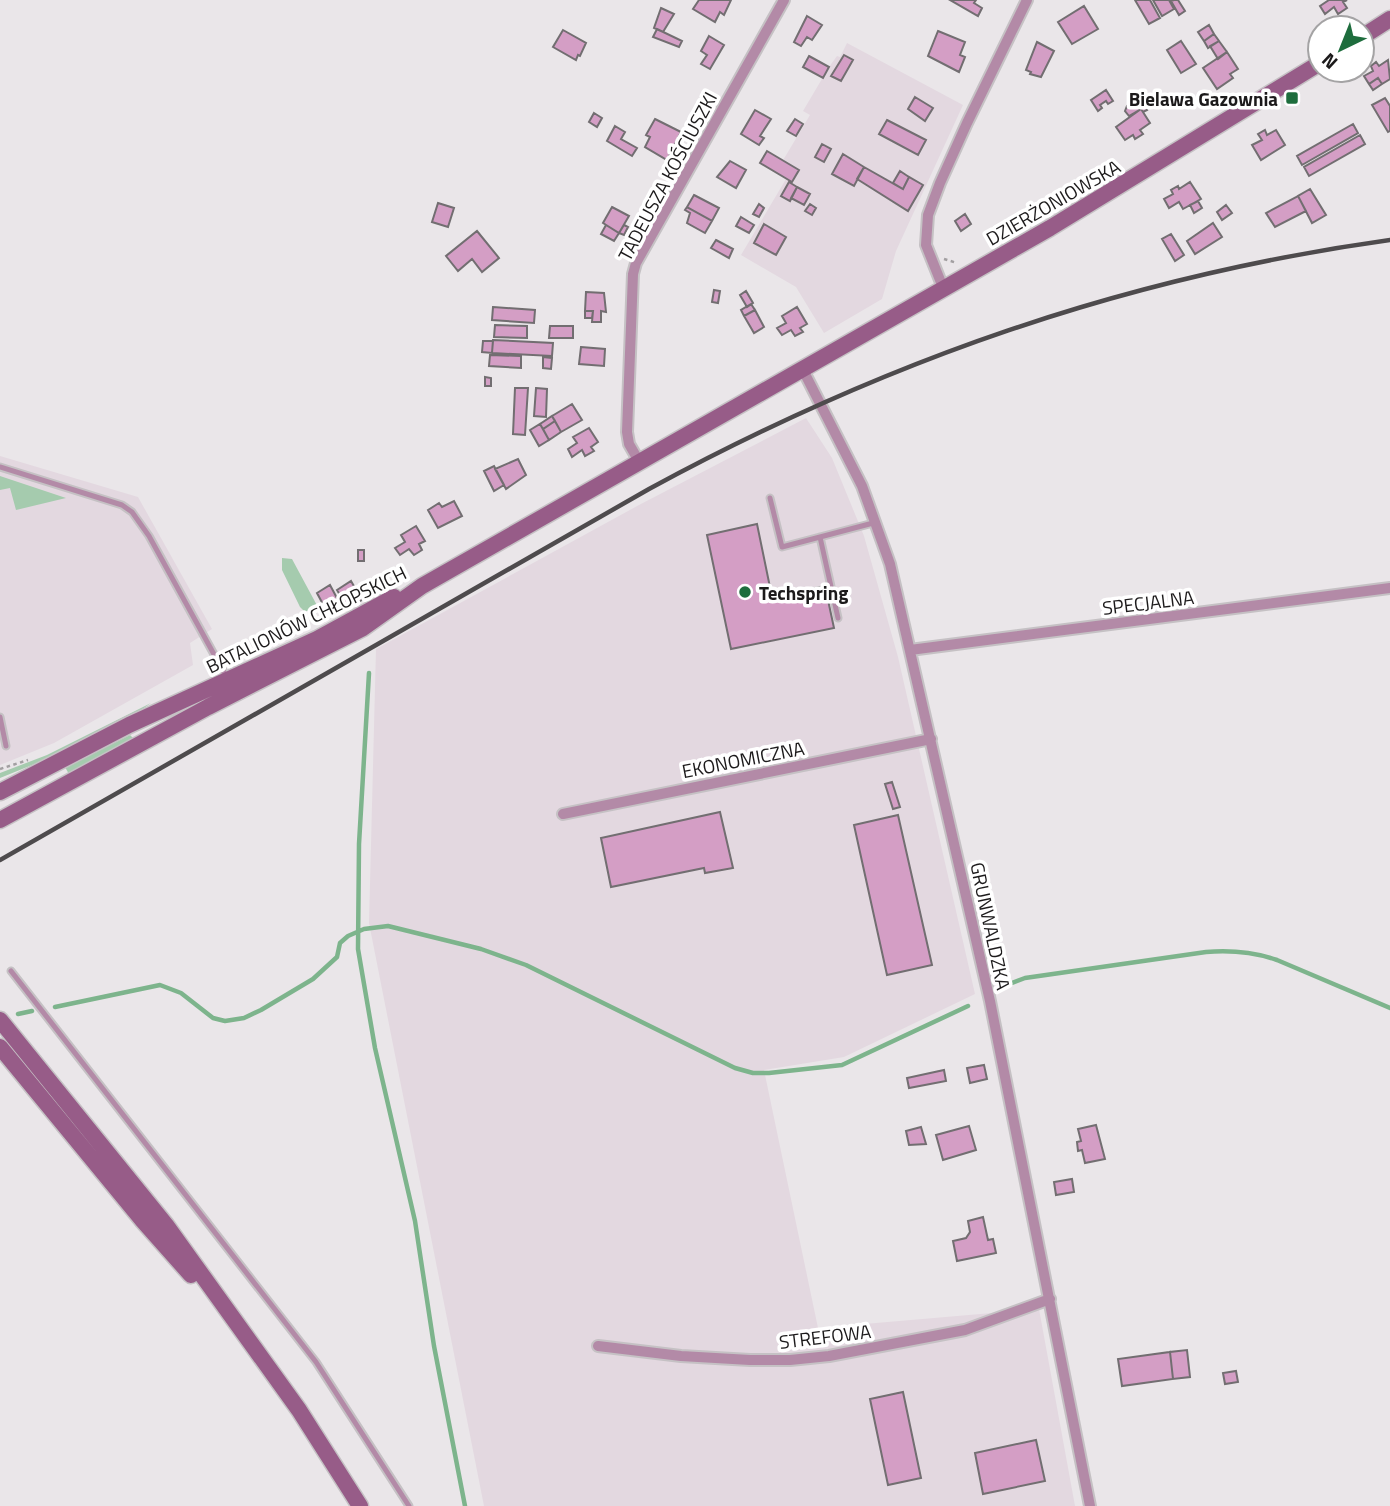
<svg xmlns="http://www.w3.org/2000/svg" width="1390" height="1506" viewBox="0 0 1390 1506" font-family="'Titillium Web',sans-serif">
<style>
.built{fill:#e3d8e0}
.green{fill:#a5cbae}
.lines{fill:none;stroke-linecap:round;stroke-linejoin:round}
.stream{stroke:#7db48c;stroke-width:4.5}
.building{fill:#d49ec5;stroke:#726e71;stroke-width:2}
.service-casing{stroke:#c5c1c4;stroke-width:9}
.minor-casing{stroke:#c5c1c4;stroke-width:14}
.secondary-casing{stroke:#c5c1c4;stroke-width:19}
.path{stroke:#a29fa1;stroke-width:2.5;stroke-dasharray:3.5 3.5;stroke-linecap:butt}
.service{stroke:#b38aa7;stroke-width:5}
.minor{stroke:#b38aa7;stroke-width:10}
.secondary{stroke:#975c88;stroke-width:16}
.rail{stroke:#4e4b4d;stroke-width:4.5}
.poi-dot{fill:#1e6d3d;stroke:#fff;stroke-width:2.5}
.labels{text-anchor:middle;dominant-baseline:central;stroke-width:7;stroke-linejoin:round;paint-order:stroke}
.poi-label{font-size:19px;font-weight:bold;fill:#1c1a1b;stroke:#fff;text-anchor:end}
.street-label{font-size:19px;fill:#1c1a1b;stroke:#fff}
</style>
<rect width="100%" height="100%" fill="#eae6e9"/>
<path class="built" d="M 847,43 L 963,105 L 896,251 L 882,299 L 824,333 L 796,287 L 741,255 L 786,179 L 776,172 L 810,115 L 803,111 L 829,67 L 837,56 L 840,57 Z
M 806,418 L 832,458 L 864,536 L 898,657 L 975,994 L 844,1057 L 764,1070 L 818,1328 L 1039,1309 L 1075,1506 L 484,1506 L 369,923 L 376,649 L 639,505 Z
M 0,456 L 138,497 L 212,629 L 190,643 L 193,665 L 54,743 L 0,765 Z"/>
<path class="green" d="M 0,476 L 66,498 L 16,510 L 10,488 L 0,490 Z
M 282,558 L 292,559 L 320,611 L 304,611 L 300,607 L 282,570 Z
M 151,703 C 105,737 52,757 0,778 L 0,773 L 47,755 Z
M 130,735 L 134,739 L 70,776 L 65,767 Z"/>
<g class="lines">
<path class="stream" d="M 369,673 L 359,844 L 358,949 L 375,1048 L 415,1221 L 434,1346 L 465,1506
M 999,988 L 1025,978 L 1206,952 C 1230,950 1254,952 1277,960 L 1390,1008
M 55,1007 L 160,985 L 181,993 L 213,1018 L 225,1021 L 244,1018 L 261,1010 L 313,979 L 337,957 L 340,943 L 348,936 L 364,929 L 388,926 L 481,949 L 526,965 L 735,1068 L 753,1073 L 769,1073 L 842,1065 L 968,1006
M 18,1014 L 32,1011"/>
</g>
<path class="building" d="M 699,0 L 731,0 L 724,15 L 720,12 L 715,22 L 693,9 Z
M 950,0 L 976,0 L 974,3 L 982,8 L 978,16 Z
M 1135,0 L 1150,0 L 1160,18 L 1149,24 Z
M 1153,0 L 1169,0 L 1174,9 L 1162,16 Z
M 1174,0 L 1178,0 L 1185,11 L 1179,15 L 1171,1 Z
M 1329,0 L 1347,0 L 1343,2 L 1347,8 L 1338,14 L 1334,7 L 1325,14 L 1320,6 Z
M 1084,6 L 1098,29 L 1072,44 L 1058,22 Z
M 661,8 L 674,14 L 663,32 L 654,28 Z
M 807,16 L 822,25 L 812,40 L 807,37 L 801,46 L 794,42 Z
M 1209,25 L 1214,34 L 1204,41 L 1198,32 Z
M 657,29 L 682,41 L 679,47 L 653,37 Z
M 563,30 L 586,43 L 580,56 L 578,55 L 576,60 L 553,47 Z
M 938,31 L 965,42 L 960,55 L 965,57 L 959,72 L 928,56 Z
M 1214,34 L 1219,41 L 1208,48 L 1204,41 Z
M 709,36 L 724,45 L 710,69 L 701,64 L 707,55 L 701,51 Z
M 1181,41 L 1196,64 L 1181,73 L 1167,50 Z
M 1219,41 L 1227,52 L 1218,59 L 1210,46 Z
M 1037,42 L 1054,51 L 1041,77 L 1030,74 L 1031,72 L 1026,70 Z
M 1227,52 L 1238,69 L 1230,74 L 1233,78 L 1217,89 L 1203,68 Z
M 844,55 L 853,60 L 841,81 L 831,76 Z
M 809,56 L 829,67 L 823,78 L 803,67 Z
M 1388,60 L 1390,79 L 1382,84 L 1378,78 L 1369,84 L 1364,76 L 1373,71 L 1371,66 L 1376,62 L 1379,66 Z
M 1378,78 L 1382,84 L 1373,90 L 1369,84 Z
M 1106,90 L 1113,101 L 1108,104 L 1106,101 L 1100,105 L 1102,108 L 1098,111 L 1091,100 Z
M 915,97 L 933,108 L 925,121 L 908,109 Z
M 1385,98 L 1390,106 L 1390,131 L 1388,132 L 1372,105 Z
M 1134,101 L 1143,104 L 1147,110 L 1143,112 L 1141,109 L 1129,116 L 1125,111 L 1127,106 Z
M 1141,109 L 1150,123 L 1140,130 L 1143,134 L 1135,139 L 1133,135 L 1125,140 L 1116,127 Z
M 755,110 L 771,119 L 760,136 L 764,138 L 759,145 L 741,134 Z
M 594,113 L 602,118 L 597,127 L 589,122 Z
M 655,119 L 681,132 L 667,160 L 645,147 L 650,137 L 646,135 Z
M 795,119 L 803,124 L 796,136 L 787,131 Z
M 887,120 L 926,140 L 918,155 L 879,134 Z
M 1353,124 L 1358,133 L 1302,165 L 1297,156 Z
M 615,126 L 625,132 L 621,139 L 637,148 L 632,156 L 607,141 Z
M 1265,130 L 1267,135 L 1276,130 L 1285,145 L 1261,160 L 1252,145 L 1262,140 L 1258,134 Z
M 1360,135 L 1365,144 L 1309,176 L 1304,167 Z
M 822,144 L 831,149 L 824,162 L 815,157 Z
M 767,151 L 799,170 L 792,182 L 760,163 Z
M 843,154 L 864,167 L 854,186 L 832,174 Z
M 730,161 L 746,170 L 736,188 L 717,177 Z
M 864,167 L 903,189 L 909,177 L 923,185 L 908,211 L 857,179 Z
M 900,171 L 909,177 L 903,189 L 893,183 Z
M 789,182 L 797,187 L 790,201 L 781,196 Z
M 1190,182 L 1201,199 L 1183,209 L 1179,202 L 1169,208 L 1164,199 L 1173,194 L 1171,190 L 1178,186 L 1179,189 Z
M 797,187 L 810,194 L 804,205 L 791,198 Z
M 1310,189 L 1326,215 L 1312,223 L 1298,196 Z
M 694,195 L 719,208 L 712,221 L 687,207 Z
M 1298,196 L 1306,211 L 1275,227 L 1266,213 Z
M 1198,201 L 1202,208 L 1194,213 L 1190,205 Z
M 438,203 L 454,208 L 448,227 L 432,222 Z
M 759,204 L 764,208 L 759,217 L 753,214 Z
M 810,204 L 816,208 L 812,215 L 805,211 Z
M 1226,205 L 1232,213 L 1222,220 L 1217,212 Z
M 612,207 L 629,216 L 619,233 L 603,223 Z
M 687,207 L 712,221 L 705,233 L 687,223 L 690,213 L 685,210 Z
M 965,214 L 971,224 L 961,231 L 955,221 Z
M 741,217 L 754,225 L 749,233 L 736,226 Z
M 1213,223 L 1222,237 L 1195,254 L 1187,241 Z
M 764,224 L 786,237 L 776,255 L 754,243 Z
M 606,225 L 619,233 L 614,241 L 601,234 Z
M 624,225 L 628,227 L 624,235 L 619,233 Z
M 477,231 L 499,258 L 482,272 L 472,259 L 458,271 L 446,256 Z
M 1171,234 L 1184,255 L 1175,261 L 1162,239 Z
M 716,240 L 733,249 L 729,258 L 711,248 Z
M 714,290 L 720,291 L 718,303 L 712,302 Z
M 746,291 L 753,303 L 747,307 L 740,295 Z
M 586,292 L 604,293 L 606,312 L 601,311 L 601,322 L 592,322 L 593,311 L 585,311 Z
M 751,304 L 755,310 L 744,316 L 741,310 Z
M 493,307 L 535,310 L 534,323 L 492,320 Z
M 797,307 L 807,324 L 800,328 L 803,332 L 795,336 L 791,330 L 782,335 L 777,328 L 786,323 L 782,316 Z
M 755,310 L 764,327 L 754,333 L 744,316 Z
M 585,311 L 593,311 L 592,318 L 585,318 Z
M 495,325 L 527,326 L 527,338 L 494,337 Z
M 550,326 L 573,326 L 573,338 L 549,338 Z
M 493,340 L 553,343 L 552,356 L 492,353 Z
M 483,341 L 493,341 L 492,353 L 482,352 Z
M 581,347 L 605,349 L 604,366 L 579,364 Z
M 490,355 L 521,356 L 521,368 L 489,366 Z
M 543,357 L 552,358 L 551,369 L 543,368 Z
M 485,377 L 491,378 L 491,386 L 485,386 Z
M 515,388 L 528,388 L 525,435 L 513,434 Z
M 536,388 L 547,389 L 546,417 L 534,416 Z
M 572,404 L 582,420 L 561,432 L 552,416 Z
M 552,416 L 555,421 L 543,429 L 540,424 Z
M 555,421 L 561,432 L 549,440 L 543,429 Z
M 540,424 L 549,440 L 539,446 L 530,430 Z
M 589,428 L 598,442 L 591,447 L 594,451 L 585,456 L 582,450 L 572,457 L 568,449 L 577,443 L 573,437 Z
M 518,459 L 526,475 L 506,489 L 495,469 Z
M 494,466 L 504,485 L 494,491 L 484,471 Z
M 454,501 L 462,516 L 438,528 L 428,510 L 439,503 L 442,507 Z
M 757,524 L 772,597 L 825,586 L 834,628 L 731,649 L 707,535 Z
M 416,526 L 425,541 L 419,544 L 422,550 L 414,555 L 409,549 L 400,555 L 395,548 L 405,542 L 401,535 Z
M 358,550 L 364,550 L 364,561 L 358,561 Z
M 351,581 L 362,600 L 348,608 L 337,590 Z
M 330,585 L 338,600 L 325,608 L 317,593 Z
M 892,782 L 900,807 L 893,809 L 885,784 Z
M 720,812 L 733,868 L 705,873 L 704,868 L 611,887 L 601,838 Z
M 898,815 L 932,965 L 887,975 L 854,825 Z
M 984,1065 L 987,1079 L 970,1083 L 967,1068 Z
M 944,1070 L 946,1081 L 909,1088 L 907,1078 Z
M 1096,1125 L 1105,1159 L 1085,1163 L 1082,1150 L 1078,1151 L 1077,1142 L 1081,1141 L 1078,1129 Z
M 969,1126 L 976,1150 L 943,1160 L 936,1135 Z
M 921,1127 L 926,1144 L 909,1145 L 906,1131 Z
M 1072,1179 L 1074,1192 L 1056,1195 L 1054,1182 Z
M 983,1217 L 988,1240 L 993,1239 L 996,1253 L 957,1261 L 953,1241 L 966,1238 L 970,1232 L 968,1221 Z
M 1187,1350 L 1190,1377 L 1173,1379 L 1170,1352 Z
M 1170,1352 L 1173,1379 L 1122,1386 L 1118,1359 Z
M 1236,1371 L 1238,1382 L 1225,1384 L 1223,1373 Z
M 903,1392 L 921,1478 L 888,1485 L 870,1399 Z
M 1036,1440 L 1045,1481 L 983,1494 L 975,1453 Z"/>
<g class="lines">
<g class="service-casing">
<path id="service" d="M 0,467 L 122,505 L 132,512 L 149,536 L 227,678
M 770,498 L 782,547 L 877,522
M 820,537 L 838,618
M 0,717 L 6,746
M 11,971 L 316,1362 L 409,1506"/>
</g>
<g class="minor-casing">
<path id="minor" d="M 944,290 L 926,245 L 928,215 L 940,183 L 967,123 L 1027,0
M 803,370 L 862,486 L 890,564 L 990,1001 L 1090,1506
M 640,463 L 629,444 L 627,432 L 633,274 L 636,263 L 784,0
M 910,650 L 1390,588
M 563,814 L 931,739
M 598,1346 L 681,1356 L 750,1360 L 790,1360 L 829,1356 L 965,1330 L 1050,1299"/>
</g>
<g class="secondary-casing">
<path id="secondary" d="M 1362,37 L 1390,19
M 0,792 L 129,725 L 317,639 L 394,597
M 0,820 L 208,707 L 363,628 L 422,586 L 1050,228 L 1320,63
M 0,1020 L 166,1225 L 299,1410 L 360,1506
M 0,1047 L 143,1221 L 191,1275"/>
</g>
<path class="path" d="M 1005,236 C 1025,217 1049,204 1074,195
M 944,259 L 957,263
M 0,769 L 28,760"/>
<use href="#service" class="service"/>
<use href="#minor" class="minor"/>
<use href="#secondary" class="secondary"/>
<path class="rail" d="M 0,860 L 649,489 C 885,361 1124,277 1390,240"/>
</g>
<g class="poi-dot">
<rect x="1285" y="91" width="14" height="14" rx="3.5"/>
<circle cx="745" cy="592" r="7"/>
</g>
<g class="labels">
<g class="poi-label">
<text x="1278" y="98">Bielawa Gazownia</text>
<text x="759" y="592" text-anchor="start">Techspring</text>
</g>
<g class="street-label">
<text transform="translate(667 176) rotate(-62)">TADEUSZA KOŚCIUSZKI</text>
<text transform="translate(1053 202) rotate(-30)">DZIERŻONIOWSKA</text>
<text transform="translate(1148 602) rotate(-7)">SPECJALNA</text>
<text transform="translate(306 619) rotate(-26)">BATALIONÓW CHŁOPSKICH</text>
<text transform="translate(743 759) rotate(-11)">EKONOMICZNA</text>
<text transform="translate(991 926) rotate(78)">GRUNWALDZKA</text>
<text transform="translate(825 1336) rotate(-7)">STREFOWA</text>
</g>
</g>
<g transform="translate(1341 49) rotate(223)"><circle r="33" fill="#ffffff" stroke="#a4a3a4" stroke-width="2"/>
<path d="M0-5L12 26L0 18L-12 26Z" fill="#1e6d3d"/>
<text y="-10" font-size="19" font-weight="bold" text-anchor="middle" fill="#1c1a1b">N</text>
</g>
</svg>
